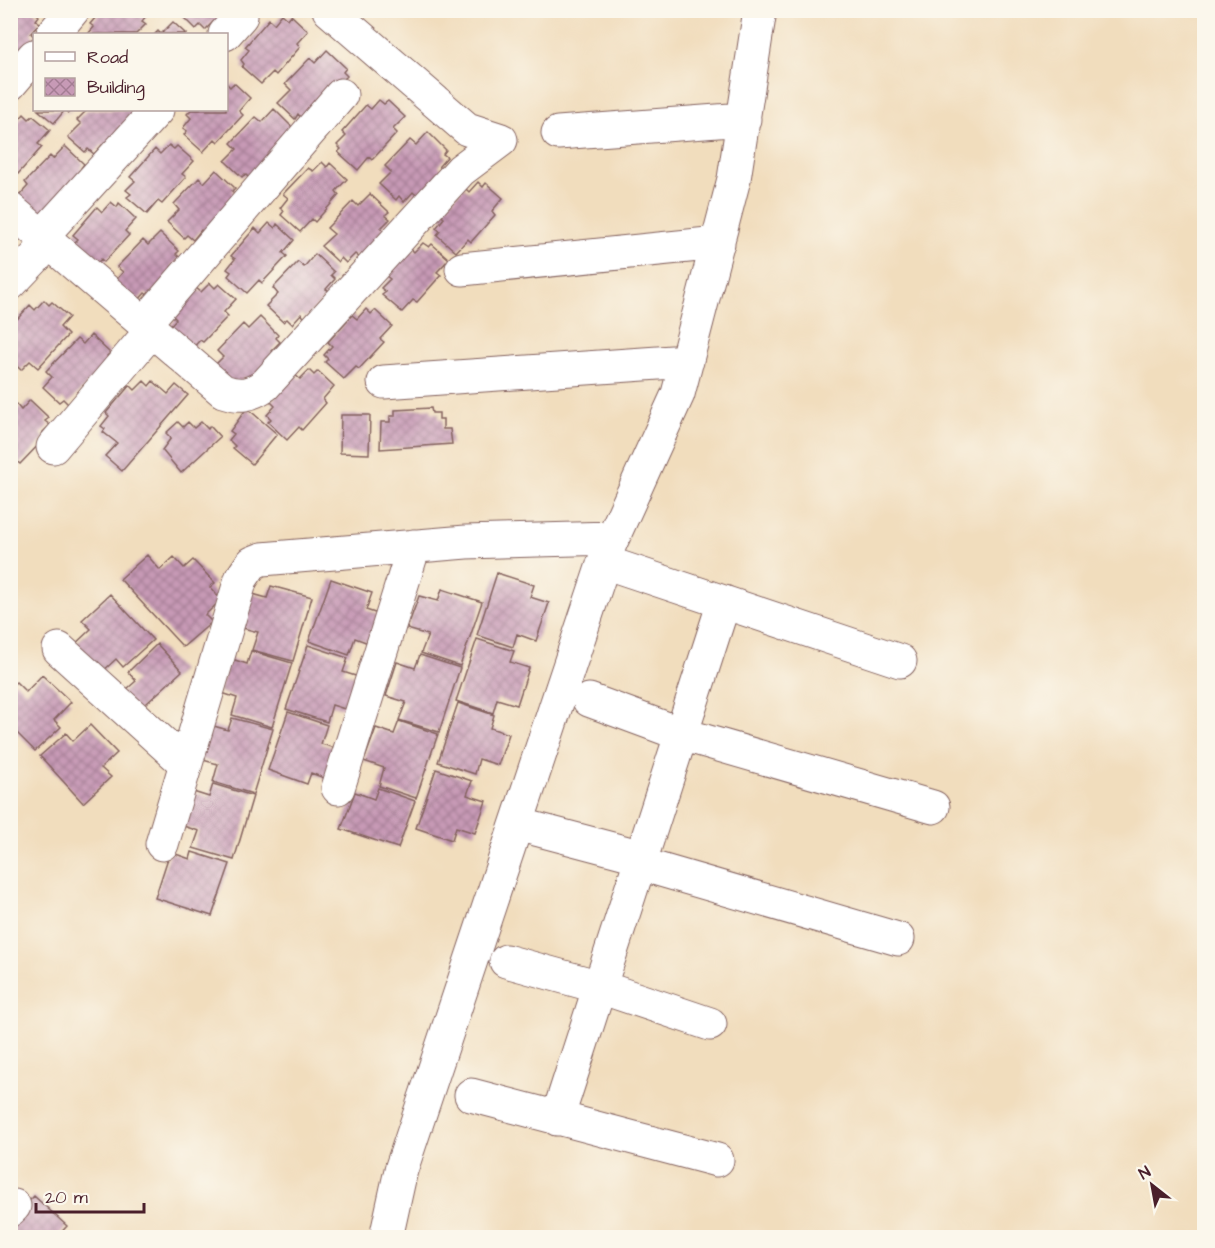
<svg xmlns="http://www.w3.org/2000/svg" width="1215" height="1248" viewBox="0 0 1215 1248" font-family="'Architects Daughter',sans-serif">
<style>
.building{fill:url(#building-cross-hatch)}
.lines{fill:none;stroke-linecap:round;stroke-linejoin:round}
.minor-casing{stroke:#84625e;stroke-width:35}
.minor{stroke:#fff;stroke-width:33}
</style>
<defs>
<pattern id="building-cross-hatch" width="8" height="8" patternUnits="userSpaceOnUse" patternTransform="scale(1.5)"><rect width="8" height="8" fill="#c79ab6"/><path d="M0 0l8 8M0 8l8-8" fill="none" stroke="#a47d94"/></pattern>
</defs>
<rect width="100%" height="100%" fill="#fbf7ec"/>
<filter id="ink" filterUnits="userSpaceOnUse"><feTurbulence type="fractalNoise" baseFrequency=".0167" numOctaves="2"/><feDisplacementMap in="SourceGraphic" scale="12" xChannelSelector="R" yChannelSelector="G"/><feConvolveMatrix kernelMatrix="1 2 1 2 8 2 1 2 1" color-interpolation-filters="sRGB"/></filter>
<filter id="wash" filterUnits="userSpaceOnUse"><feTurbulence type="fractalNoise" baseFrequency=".008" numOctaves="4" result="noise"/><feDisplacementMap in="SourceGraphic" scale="24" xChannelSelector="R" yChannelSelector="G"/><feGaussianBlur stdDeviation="1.35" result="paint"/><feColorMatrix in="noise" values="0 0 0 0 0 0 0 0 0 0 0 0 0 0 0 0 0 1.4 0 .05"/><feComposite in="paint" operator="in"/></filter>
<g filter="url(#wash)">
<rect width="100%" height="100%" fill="#f1ddbd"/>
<g id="blocks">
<path class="building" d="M 10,10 L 33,10 L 39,16 L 36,20 L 40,23 L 31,33 L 34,37 L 10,63 Z
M 102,10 L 151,10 L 142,21 L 146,24 L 136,34 L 88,34 L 94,27 L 90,24 Z
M 182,10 L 232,10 L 219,25 L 214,21 L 205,30 L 200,25 L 196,29 L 180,13 Z
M 282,14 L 288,19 L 291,15 L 308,31 L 297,43 L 300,47 L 276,75 L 273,72 L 261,84 L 242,67 L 244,64 L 241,60 L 249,50 L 245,47 L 269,19 L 274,24 Z
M 173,22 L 186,34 L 155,34 L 158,31 L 161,34 Z
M 327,50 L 346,68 L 343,72 L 347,76 L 303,120 L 298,114 L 295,119 L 278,103 L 291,90 L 285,84 L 310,58 L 315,63 Z
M 226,83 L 230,87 L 234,83 L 250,98 L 239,111 L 243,115 L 218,142 L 215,139 L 203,152 L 184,135 L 187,131 L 183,128 L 191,118 L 187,114 L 191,110 L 226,110 Z
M 379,100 L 384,104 L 388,101 L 405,117 L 393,129 L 397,133 L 372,160 L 369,157 L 358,170 L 338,152 L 341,149 L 337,145 L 346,136 L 342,132 L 366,105 L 371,109 Z
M 274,109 L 292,127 L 250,179 L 245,174 L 242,177 L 225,161 L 237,149 L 231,143 L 256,117 L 262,122 Z
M 38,110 L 72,110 L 68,113 L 65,110 L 54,123 Z
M 87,110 L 137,110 L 107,149 L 102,145 L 94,154 L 88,149 L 85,152 L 68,137 L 81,124 L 77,120 Z
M 24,114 L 29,119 L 33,116 L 50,130 L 38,144 L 42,147 L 18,174 L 14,171 L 10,175 L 10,119 L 15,124 Z
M 428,132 L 446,150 L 443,154 L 447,157 L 439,166 L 443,171 L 418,197 L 413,192 L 404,202 L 399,196 L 396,200 L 379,184 L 391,172 L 385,166 L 410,140 L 416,145 Z
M 169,145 L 174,149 L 177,146 L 194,161 L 182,174 L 186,177 L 162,204 L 158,201 L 147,214 L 127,197 L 131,194 L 126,190 L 135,181 L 130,177 L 155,149 L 160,154 Z
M 65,146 L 84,164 L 81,168 L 85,171 L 41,216 L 17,198 L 28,186 L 25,182 L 50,156 L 53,159 Z
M 322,162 L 327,167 L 330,163 L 347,179 L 336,191 L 339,195 L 315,222 L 312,219 L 300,232 L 281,215 L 284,211 L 280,208 L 288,198 L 283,194 L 308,168 L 313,171 Z
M 216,170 L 235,188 L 232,191 L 236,195 L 207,235 L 201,230 L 193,240 L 187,235 L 184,238 L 167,222 L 179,210 L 174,204 L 199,178 L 204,183 Z
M 478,182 L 483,187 L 486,183 L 503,198 L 492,211 L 495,215 L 471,242 L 468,239 L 456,252 L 437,235 L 440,231 L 436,228 L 444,218 L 439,214 L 464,187 L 469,192 Z
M 370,194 L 389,212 L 385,215 L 390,219 L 381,228 L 385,232 L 360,258 L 355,254 L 346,263 L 341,258 L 338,262 L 321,246 L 334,234 L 327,228 L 353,201 L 358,206 Z
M 111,202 L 117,207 L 119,203 L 136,219 L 125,231 L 129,235 L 104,262 L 101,259 L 89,272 L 69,248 L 78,239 L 73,235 L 97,207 L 102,212 Z
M 269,223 L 275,228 L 277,224 L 294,240 L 283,253 L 287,256 L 262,283 L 259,280 L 247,293 L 228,276 L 231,272 L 227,269 L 235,259 L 231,256 L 255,228 L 260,233 Z
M 160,233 L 179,251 L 176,254 L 180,258 L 171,267 L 176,271 L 150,297 L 145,293 L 137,302 L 112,285 L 123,272 L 117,267 L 143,240 L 148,245 Z
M 423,243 L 429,247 L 432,244 L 449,259 L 437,272 L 441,275 L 417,302 L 413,300 L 402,312 L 382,295 L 386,292 L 381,288 L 390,279 L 385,275 L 410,248 L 414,252 Z
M 315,254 L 334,272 L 331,275 L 335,279 L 326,289 L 331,292 L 305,318 L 301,314 L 292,324 L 287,319 L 283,322 L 266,306 L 278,294 L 273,288 L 298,262 L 304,267 Z
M 210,283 L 215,288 L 219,284 L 236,299 L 224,312 L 228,316 L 203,342 L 200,340 L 188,353 L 168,328 L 176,319 L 172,315 L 196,288 L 201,292 Z
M 44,300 L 49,305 L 52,302 L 69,317 L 60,327 L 68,335 L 38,368 L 30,361 L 21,370 L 10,360 L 10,327 L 30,305 L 35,310 Z
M 366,309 L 371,314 L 375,310 L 392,326 L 380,339 L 384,342 L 359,369 L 356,367 L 344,379 L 325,362 L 328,359 L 324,355 L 332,346 L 328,342 L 352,315 L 357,319 Z
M 260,317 L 278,335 L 276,338 L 280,342 L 271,351 L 275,355 L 250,382 L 245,377 L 237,386 L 211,369 L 223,357 L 217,351 L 243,324 L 248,329 Z
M 91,335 L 110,353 L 107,356 L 111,360 L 68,404 L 63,399 L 59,402 L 43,387 L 52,377 L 46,371 L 77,339 L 83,344 Z
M 309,370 L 314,375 L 318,371 L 334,386 L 323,399 L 326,403 L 302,430 L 299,427 L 287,440 L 268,422 L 271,419 L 267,415 L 275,406 L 271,402 L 295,375 L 300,379 Z
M 144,381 L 149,386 L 153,381 L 168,394 L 176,385 L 188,395 L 122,471 L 105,456 L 117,443 L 103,432 L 105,429 L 101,426 L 109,416 L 106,413 L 130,385 L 135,390 Z
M 30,400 L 49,418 L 45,421 L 50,425 L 41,434 L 45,438 L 20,464 L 15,460 L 10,465 L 10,410 L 16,404 L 21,410 Z
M 247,408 L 277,434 L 252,464 L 233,448 L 235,446 L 229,440 L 234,434 L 230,431 Z
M 431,408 L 432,413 L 439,413 L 439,419 L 443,419 L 443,429 L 450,429 L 452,444 L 380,449 L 381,422 L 390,422 L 390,416 L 395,416 L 395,410 Z
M 341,415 L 370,415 L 369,454 L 340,453 Z
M 178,422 L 183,427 L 188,422 L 194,428 L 201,422 L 208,429 L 210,426 L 220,437 L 181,473 L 162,450 L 171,438 L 166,433 Z
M 147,555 L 160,570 L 174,557 L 184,568 L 193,560 L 215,583 L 210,587 L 221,600 L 205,615 L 212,622 L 183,647 L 120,579 Z
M 497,573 L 534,585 L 530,597 L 549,603 L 536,641 L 517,634 L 513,647 L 477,635 Z
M 331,579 L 372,593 L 366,610 L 381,615 L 371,644 L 355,638 L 349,655 L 309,641 Z
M 271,586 L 312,597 L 293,661 L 252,650 L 258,632 L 239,627 L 249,593 L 267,598 Z
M 442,589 L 482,602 L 460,666 L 421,653 L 428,635 L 407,629 L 419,596 L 438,601 Z
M 110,594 L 153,640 L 123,667 L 116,659 L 99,675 L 72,647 L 91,629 L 82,620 Z
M 477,639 L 514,651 L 510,662 L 529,668 L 517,705 L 497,699 L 493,713 L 456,701 Z
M 157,644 L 182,671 L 136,713 L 119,696 L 136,681 L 128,672 Z
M 308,645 L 348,658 L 343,672 L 362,678 L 351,711 L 332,705 L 327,722 L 286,709 Z
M 251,651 L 292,663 L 272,727 L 232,715 L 237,698 L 219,692 L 229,658 L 247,664 Z
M 420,655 L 460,668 L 439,732 L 399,720 L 406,702 L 386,696 L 397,662 L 415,668 Z
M 42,675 L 71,702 L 54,720 L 61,727 L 35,751 L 10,726 L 10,687 L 16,682 L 26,692 Z
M 458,703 L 494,715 L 490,728 L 509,734 L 498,765 L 479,759 L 475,774 L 438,762 Z
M 288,712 L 327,725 L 321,744 L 339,749 L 329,780 L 311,773 L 307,784 L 268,770 Z
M 232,718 L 273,729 L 253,794 L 213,782 L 218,764 L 199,759 L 210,725 L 228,730 Z
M 399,721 L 438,734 L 416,798 L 379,786 L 384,768 L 364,761 L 376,728 L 394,734 Z
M 90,725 L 117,753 L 101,768 L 111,777 L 83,803 L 40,756 L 66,733 L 73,741 Z
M 436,769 L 472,781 L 467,795 L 486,801 L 475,833 L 456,827 L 452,840 L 416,828 Z
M 213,784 L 253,796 L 234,860 L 193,848 L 199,831 L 180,825 L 190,791 L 209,797 Z
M 378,788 L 415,801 L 398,848 L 341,829 L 355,792 L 374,799 Z
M 170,852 L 190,859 L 192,852 L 230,864 L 212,916 L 155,898 Z
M 34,1196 L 67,1226 L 56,1238 L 10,1238 L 10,1221 Z"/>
</g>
</g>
<g filter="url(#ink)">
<use href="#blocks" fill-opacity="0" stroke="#84625e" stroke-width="1.5"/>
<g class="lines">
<g class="minor-casing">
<path id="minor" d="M 53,34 L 73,10
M 225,34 L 241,16
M 10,84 L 34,56
M 558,133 L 744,119
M 10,209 L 223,391 C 241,397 250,395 265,385 L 461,170 L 501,140 L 467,129 L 329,10
M 42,236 L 157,110
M 462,269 L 718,243
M 10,284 L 50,242
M 144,324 L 341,95
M 384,382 L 687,361
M 53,447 L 152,330
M 604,562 L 900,661
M 59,649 L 186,764
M 589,700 L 681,734 L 933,807
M 338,788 L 414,546
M 517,824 L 642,857
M 162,844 L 241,579 L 252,563 L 262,559 L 466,542 L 612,538
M 640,864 L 898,939
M 506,961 L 600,987 L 710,1024
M 471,1095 L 717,1160
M 557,1119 L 724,602
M 10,1210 L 14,1206
M 386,1238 L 401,1170 L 610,544 L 678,394 L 734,179 L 760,10"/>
</g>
<use href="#minor" class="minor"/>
</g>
</g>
<rect width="1215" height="1248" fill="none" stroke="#fbf7ec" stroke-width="36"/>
<rect x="33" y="33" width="195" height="78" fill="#fbf7ec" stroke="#b4a19f" stroke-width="1.5"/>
<rect x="45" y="52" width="30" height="9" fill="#ffffff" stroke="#b4a19f" stroke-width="1.5"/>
<text x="87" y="63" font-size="18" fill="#4a1f2b">Road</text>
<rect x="45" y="78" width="30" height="18" fill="url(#building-cross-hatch)" stroke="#b4a19f" stroke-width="1.5"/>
<text x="87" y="93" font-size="18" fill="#4a1f2b">Building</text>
<g transform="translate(1152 1185) rotate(329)" stroke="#fbf7ec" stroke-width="4.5" paint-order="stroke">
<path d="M0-4.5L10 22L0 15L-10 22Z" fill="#4a1f2b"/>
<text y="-9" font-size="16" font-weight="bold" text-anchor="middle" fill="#4a1f2b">N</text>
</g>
<path d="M36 1203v9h108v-9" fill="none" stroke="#4a1f2b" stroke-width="3"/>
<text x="45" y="1203" font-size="18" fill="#4a1f2b" stroke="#fbf7ec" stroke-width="4.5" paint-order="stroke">20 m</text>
</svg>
